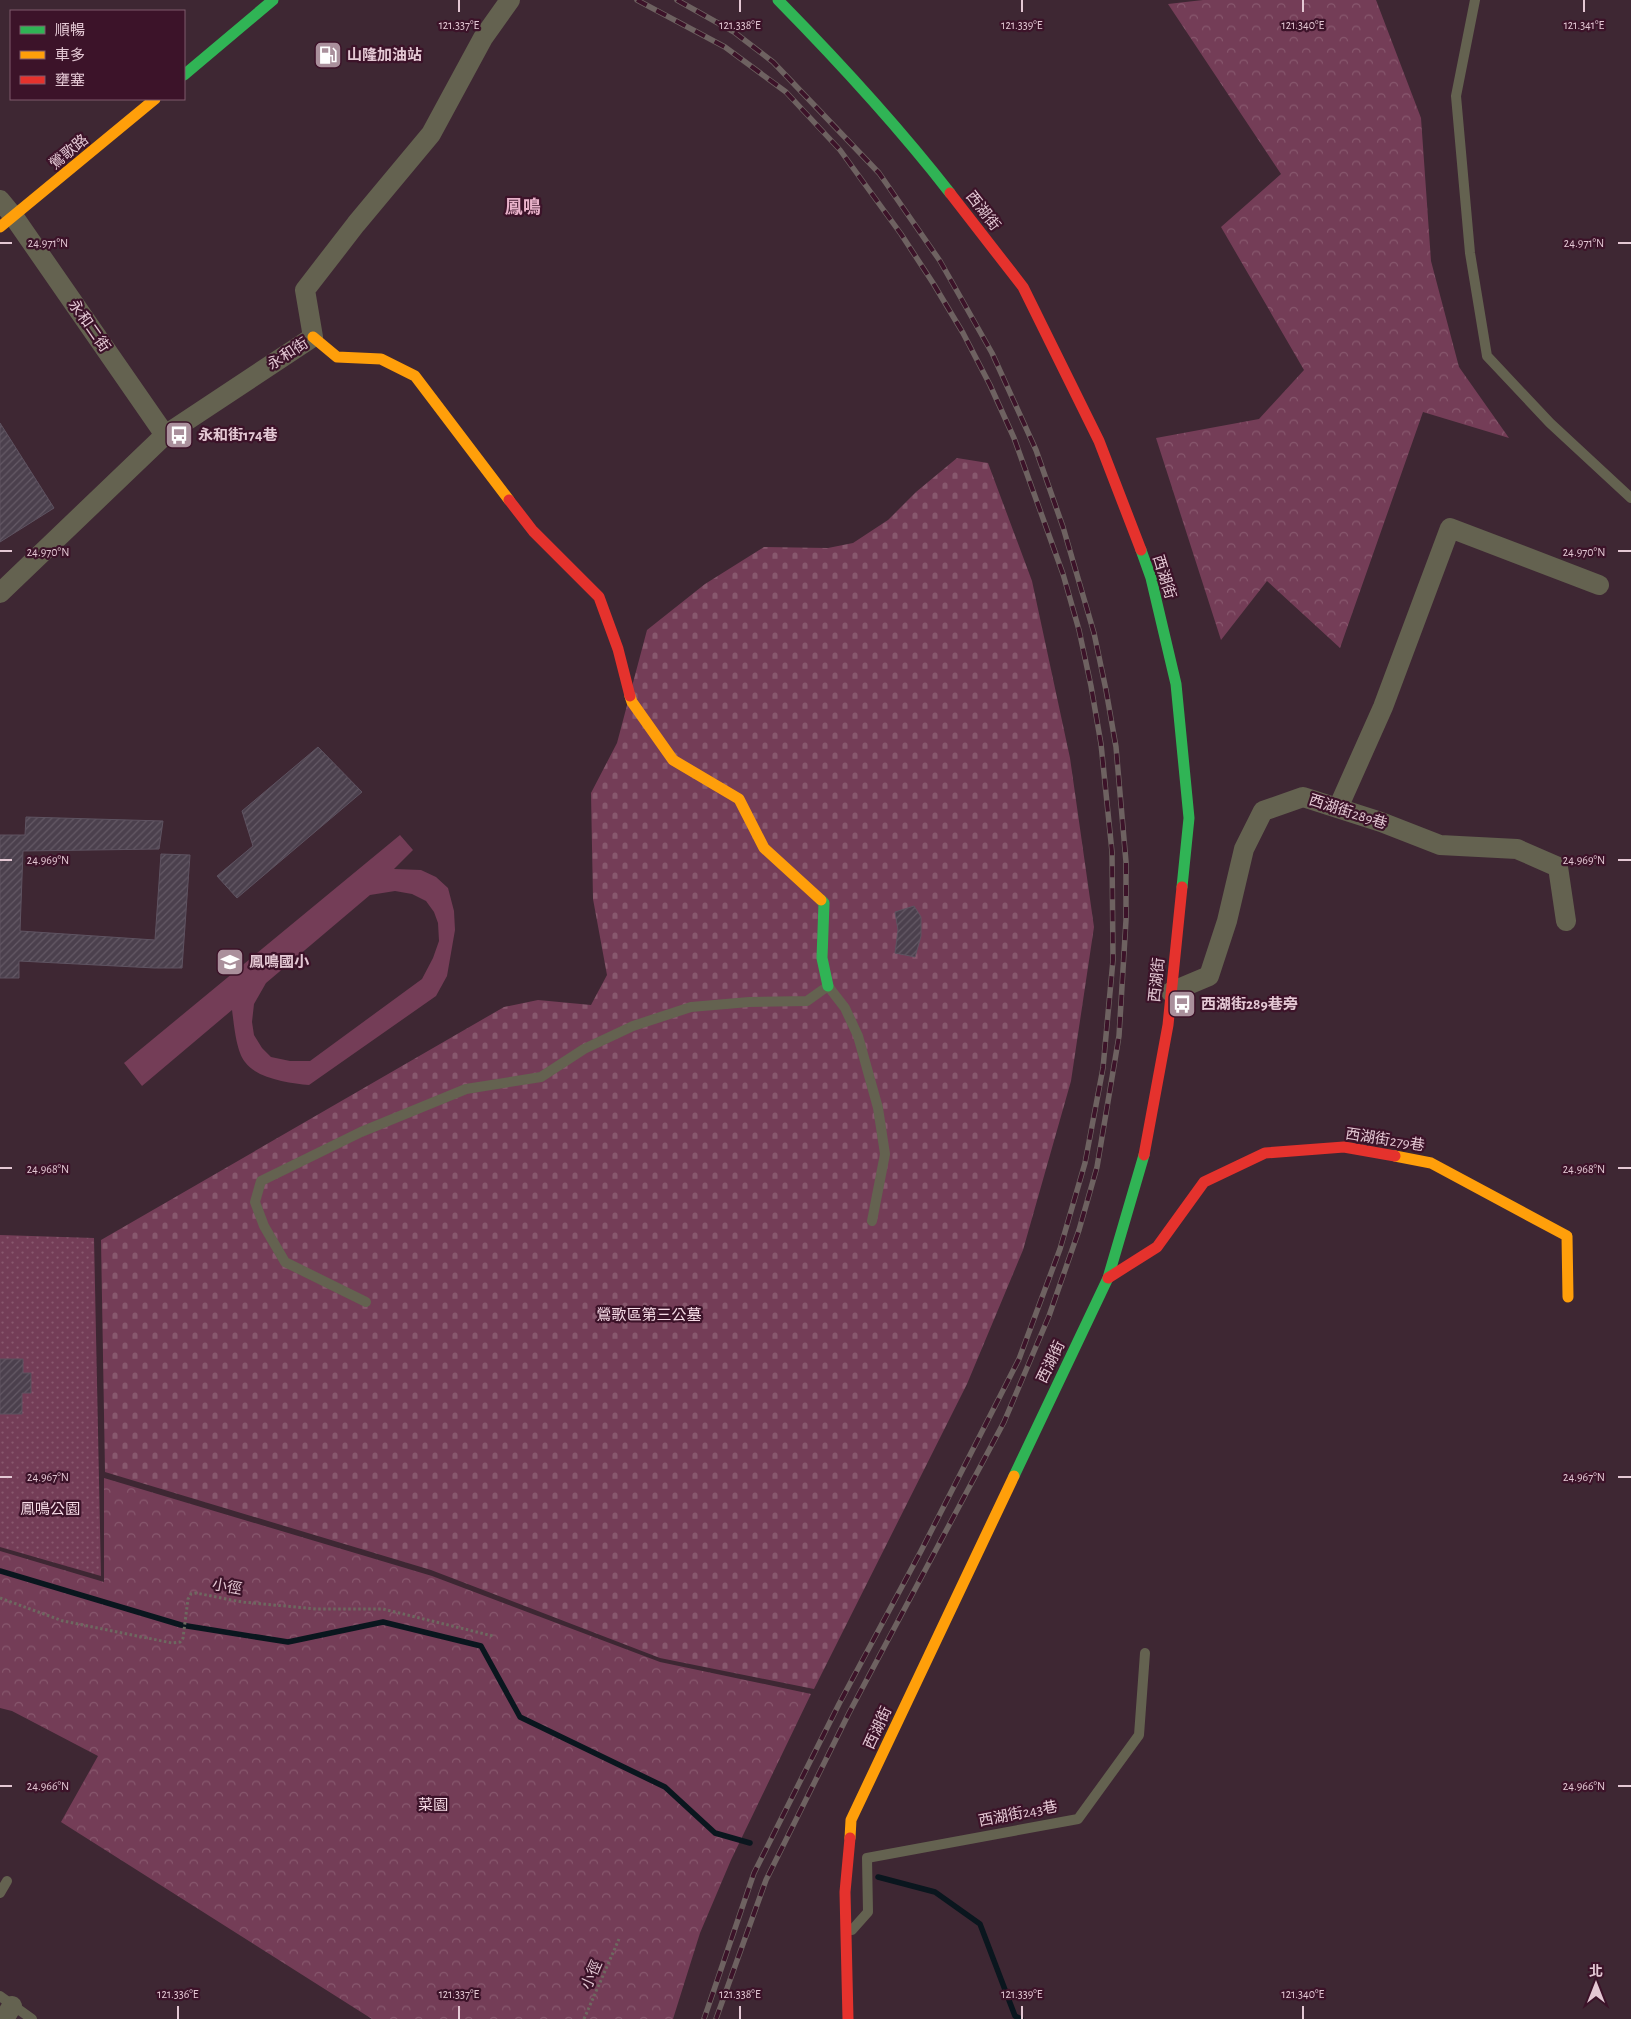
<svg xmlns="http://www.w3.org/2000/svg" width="1631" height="2019" viewBox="0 0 1631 2019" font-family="'Alegreya Sans','Noto Sans TC',sans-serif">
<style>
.grass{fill:url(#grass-dots)}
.forest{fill:url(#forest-crowns)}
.cemetery{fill:url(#cemetery-stones)}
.pitch{fill:#743d57;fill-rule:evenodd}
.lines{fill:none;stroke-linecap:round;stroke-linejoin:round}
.stream{stroke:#0a161e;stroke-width:5.5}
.building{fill:url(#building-hatch);stroke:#5e5361}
.path{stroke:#6e6860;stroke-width:3;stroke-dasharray:2.5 2.5;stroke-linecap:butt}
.lane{stroke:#646250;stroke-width:10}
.street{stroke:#646250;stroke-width:20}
.fast{stroke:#30b455;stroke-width:11}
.slow{stroke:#ff9f0a;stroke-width:11}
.jam{stroke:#e5322d;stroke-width:11}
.rail-casing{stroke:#6e6261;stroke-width:5.5}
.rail{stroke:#3c1329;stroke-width:4;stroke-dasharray:11;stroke-linecap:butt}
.ticks{fill:none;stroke:#e4c8d4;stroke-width:2}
.labels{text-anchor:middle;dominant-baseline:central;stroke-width:4.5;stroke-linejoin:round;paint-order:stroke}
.poi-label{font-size:15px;font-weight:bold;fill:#e4c8d4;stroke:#3c1329;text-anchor:start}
.street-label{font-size:15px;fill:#e4c8d4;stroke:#3c1329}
.park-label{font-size:15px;fill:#f7dce7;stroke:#3c1329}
.quarter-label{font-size:18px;font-weight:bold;fill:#e8b1c9;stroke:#3c1329}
.ticks-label{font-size:12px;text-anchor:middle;fill:#e4c8d4;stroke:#3c1329;stroke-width:4.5;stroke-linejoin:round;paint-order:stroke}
</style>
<defs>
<pattern id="grass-dots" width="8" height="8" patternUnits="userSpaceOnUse" patternTransform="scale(1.25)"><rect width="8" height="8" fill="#743d57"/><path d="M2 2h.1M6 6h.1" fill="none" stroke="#88586e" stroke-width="1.8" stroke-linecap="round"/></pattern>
<pattern id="forest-crowns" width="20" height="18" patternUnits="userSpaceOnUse" patternTransform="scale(1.25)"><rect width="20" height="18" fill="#743d57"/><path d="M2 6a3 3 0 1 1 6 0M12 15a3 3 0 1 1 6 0" fill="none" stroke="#88586e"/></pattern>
<pattern id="cemetery-stones" width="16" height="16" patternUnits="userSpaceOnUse" patternTransform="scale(1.25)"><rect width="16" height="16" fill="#743d57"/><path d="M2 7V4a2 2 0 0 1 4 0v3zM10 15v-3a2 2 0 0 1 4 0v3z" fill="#88586e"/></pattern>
<pattern id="building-hatch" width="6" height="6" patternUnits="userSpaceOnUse" patternTransform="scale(1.25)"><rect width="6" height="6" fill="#4b404d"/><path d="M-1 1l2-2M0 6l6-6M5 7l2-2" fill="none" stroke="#655a66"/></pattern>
</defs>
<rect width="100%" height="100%" fill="#3e2733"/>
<path class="grass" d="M 0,1235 L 94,1238 L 101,1576 L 0,1547 Z"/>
<path class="forest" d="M 1203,0 L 1376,0 L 1421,118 L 1431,261 L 1459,367 L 1509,438 L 1423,412 L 1340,648 L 1267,581 L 1221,640 L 1156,438 L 1259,419 L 1304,370 L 1221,227 L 1281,174 L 1168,4 Z
M 104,1478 L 432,1576 L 660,1662 L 811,1694 L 731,1860 L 700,1933 L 673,2019 L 372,2019 L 61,1822 L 98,1756 L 12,1711 L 0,1708 L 0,1551 L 104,1582 Z"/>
<path class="cemetery" d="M 957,458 L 988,463 L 1032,581 L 1070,758 L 1094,927 L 1071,1081 L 1023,1250 L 967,1384 L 814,1689 L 660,1658 L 431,1570 L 105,1472 L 101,1240 L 504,1007 L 538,1000 L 591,1005 L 607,975 L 593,899 L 591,793 L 617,743 L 647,630 L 705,584 L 764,547 L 828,548 L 853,543 L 888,520 L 916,492 Z"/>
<path class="pitch" d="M 400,835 L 413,850 L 394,869 L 421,870 L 436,877 L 448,888 L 454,911 L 455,930 L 447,976 L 436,996 L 309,1085 C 290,1083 257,1079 245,1062 C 236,1051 234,1024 232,1010 L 142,1086 L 124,1063 ZM 395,891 L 412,894 L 426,901 L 434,912 L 438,923 L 439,941 L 433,958 L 422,979 L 310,1061 L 290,1061 L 271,1057 L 262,1048 L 254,1035 L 252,1022 L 254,1004 L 266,983 L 370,895 Z"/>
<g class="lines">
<path class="stream" d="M 0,1571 L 181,1625 L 288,1642 L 383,1622 L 481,1646 L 520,1717 L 665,1787 L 715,1833 L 750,1843
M 878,1877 L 935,1892 L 980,1924 L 1015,2016 L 1021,2019"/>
</g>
<path class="building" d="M 0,423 L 54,508 L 0,542 Z
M 318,747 L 362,792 L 237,898 L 217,876 L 253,846 L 242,811 Z
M 26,817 L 163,821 L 159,849 L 23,851 L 20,931 L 155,940 L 161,854 L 190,855 L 182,968 L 155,968 L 19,961 L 19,978 L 0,978 L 0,835 L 25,835 Z
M 914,906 L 921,917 L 921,936 L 915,957 L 895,953 L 898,930 L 895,912 Z
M 0,1359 L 23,1359 L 23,1373 L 31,1373 L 31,1393 L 22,1393 L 22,1414 L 0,1414 Z"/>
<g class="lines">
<path class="path" d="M 0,1598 L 63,1621 L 172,1643 L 180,1642 L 183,1638 L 188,1599 L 191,1594 L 196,1593 L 242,1602 L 317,1609 L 383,1609 L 493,1636
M 584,2019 L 619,1939"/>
<path class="lane" d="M 1475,0 L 1456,96 L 1470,253 L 1487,356 L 1550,423 L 1631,498
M 366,1302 L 285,1262 L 264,1226 L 255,1202 L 261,1181 L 361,1132 L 466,1089 L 541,1077 L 584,1049 L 633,1026 L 691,1007 L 749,1002 L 807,1001 L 828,986 L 845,1008 L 858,1036 L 878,1108 L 885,1154 L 872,1221
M 0,1893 L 7,1881
M 852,1930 L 868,1912 L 867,1858 L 1078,1819 L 1139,1735 L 1145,1653
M 0,1996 L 32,2019"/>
<path class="street" d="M 0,200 L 14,217 L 165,435
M 0,593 L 165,435 L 313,337 L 305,290 L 356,224 L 431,134 L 483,38 L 510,0
M 1338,808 L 1383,707 L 1450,528 L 1599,585
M 1171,992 L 1209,976 L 1227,921 L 1244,849 L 1263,811 L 1303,797 L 1381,822 L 1440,845 L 1517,849 L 1558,867 L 1566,921
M 4,2019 L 12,2006"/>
<path class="fast" d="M 778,0 C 838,61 897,125 950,193
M 184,75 L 273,0
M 1141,550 L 1151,578 L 1176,684 L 1189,818 L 1182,887
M 821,900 L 824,903 L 822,958 L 828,986
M 1014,1476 L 1108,1278 L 1144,1155"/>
<path class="slow" d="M 0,227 L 155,99
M 313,337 L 337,357 L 381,359 L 415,376 L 509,500
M 630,696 L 632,702 L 673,760 L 739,799 L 764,848 L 821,900
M 1395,1156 L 1431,1163 L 1567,1236 L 1568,1297
M 850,1838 L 851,1820 L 1014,1476"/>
<path class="jam" d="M 950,193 L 1023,287 L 1099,441 L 1141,550
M 509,500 L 533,531 L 599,597 L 618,649 L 630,696
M 1144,1155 L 1168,1025 L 1182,887
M 1108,1278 L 1157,1247 L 1204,1182 L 1265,1153 L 1344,1147 L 1395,1156
M 848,2019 L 845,1892 L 850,1838"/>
<g class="rail-casing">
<path id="rail" d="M 637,0 L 725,47 L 786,92 L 840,150 L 901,234 L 933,283 L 963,333 L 990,385 L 1014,438 L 1063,574 L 1079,630 L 1091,686 L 1101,744 L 1112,852 L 1113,960 L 1103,1068 L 1085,1163 L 1060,1249 L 1019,1359 L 921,1551 L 839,1704 L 754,1873 L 704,2019
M 677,0 L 734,32 L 773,62 L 879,173 L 940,261 L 992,353 L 1036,450 L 1063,527 L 1094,633 L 1106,690 L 1116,747 L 1126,862 L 1126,920 L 1119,1036 L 1097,1167 L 1079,1230 L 1049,1316 L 1004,1422 L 849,1713 L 766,1880 L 716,2019"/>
</g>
<use href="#rail" class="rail"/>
</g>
<path class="ticks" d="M 459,0 L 459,12M 740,0 L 740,12M 1022,0 L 1022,12M 1303,0 L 1303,12M 1584,0 L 1584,12M 0,243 L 12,243M 1618,243 L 1631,243M 0,551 L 12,551M 1618,551 L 1631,551M 0,860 L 12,860M 1618,860 L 1631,860M 0,1168 L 12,1168M 1618,1168 L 1631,1168M 0,1477 L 12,1477M 1618,1477 L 1631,1477M 0,1786 L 12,1786M 1618,1786 L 1631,1786M 178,2006 L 178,2019M 459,2006 L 459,2019M 740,2006 L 740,2019M 1022,2006 L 1022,2019M 1303,2006 L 1303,2019"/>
<defs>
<g id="fuel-square" transform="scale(1.4375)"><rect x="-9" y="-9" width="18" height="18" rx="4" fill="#aa909c" stroke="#3c1329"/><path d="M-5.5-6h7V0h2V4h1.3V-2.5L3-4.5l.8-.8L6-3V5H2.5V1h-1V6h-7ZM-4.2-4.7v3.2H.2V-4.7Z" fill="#fff"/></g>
<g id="bus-square" transform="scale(1.4375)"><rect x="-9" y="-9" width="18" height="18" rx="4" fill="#aa909c" stroke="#3c1329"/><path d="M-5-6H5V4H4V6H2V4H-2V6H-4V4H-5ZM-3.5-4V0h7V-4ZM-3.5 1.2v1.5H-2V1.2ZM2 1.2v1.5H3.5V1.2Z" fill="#fff"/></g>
<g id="school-square" transform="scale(1.4375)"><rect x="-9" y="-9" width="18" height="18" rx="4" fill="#aa909c" stroke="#3c1329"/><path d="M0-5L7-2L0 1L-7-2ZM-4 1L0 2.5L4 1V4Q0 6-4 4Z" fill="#fff"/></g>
</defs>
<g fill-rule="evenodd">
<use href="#fuel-square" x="328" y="55"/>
<use href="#bus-square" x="179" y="435"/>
<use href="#school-square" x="230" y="962"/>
<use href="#bus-square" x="1182" y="1004"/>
</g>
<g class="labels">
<g class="poi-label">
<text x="347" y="55">山隆加油站</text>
<text x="198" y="435">永和街174巷</text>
<text x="249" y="962">鳳鳴國小</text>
<text x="1201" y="1004">西湖街289巷旁</text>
</g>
<g class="street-label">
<text transform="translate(69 152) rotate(-40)">鶯歌路</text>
<text transform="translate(983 211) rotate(52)">西湖街</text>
<text transform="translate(89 326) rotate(55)">永和二街</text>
<text transform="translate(288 354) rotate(-33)">永和街</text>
<text transform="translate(1164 577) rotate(73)">西湖街</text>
<text transform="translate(1348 812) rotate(18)">西湖街289巷</text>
<text transform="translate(1157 980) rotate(-84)">西湖街</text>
<text transform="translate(1385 1140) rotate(9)">西湖街279巷</text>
<text transform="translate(1051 1362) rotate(-64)">西湖街</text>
<text transform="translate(227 1587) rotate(10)">小徑</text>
<text transform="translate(878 1728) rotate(-65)">西湖街</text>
<text transform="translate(1018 1814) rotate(-11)">西湖街243巷</text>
<text transform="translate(592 1975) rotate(-66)">小徑</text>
</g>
<g class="park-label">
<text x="649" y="1315">鶯歌區第三公墓</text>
<text x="50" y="1509">鳳鳴公園</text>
<text x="433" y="1805">菜園</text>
</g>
<g class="quarter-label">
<text x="523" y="208">鳳鳴</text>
</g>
</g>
<g class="ticks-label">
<text x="459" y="29">121.337°E</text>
<text x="740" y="29">121.338°E</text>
<text x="1022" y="29">121.339°E</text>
<text x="1303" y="29">121.340°E</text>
<text x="1584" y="29">121.341°E</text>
<text x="48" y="247">24.971°N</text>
<text x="1584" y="247">24.971°N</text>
<text x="48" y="556">24.970°N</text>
<text x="1584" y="556">24.970°N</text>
<text x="48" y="864">24.969°N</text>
<text x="1584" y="864">24.969°N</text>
<text x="48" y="1173">24.968°N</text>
<text x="1584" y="1173">24.968°N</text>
<text x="48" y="1481">24.967°N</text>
<text x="1584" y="1481">24.967°N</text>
<text x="48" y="1790">24.966°N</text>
<text x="1584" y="1790">24.966°N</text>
<text x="178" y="1998">121.336°E</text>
<text x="459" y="1998">121.337°E</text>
<text x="740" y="1998">121.338°E</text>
<text x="1022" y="1998">121.339°E</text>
<text x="1303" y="1998">121.340°E</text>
</g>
<rect x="10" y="10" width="175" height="90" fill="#3c1329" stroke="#7f5b6d"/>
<rect x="20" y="26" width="25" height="8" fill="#30b455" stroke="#7f5b6d"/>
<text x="55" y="35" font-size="15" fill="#e4c8d4">順暢</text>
<rect x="20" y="51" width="25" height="8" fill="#ff9f0a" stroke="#7f5b6d"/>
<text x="55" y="60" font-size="15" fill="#e4c8d4">車多</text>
<rect x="20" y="76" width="25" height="8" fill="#e5322d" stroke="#7f5b6d"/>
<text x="55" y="85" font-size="15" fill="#e4c8d4">壅塞</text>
<g transform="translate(1596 1984)" stroke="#3c1329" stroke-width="4" paint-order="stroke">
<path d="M0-4L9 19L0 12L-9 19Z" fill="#e4c8d4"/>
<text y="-8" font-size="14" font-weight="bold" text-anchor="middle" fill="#e4c8d4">北</text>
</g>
</svg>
